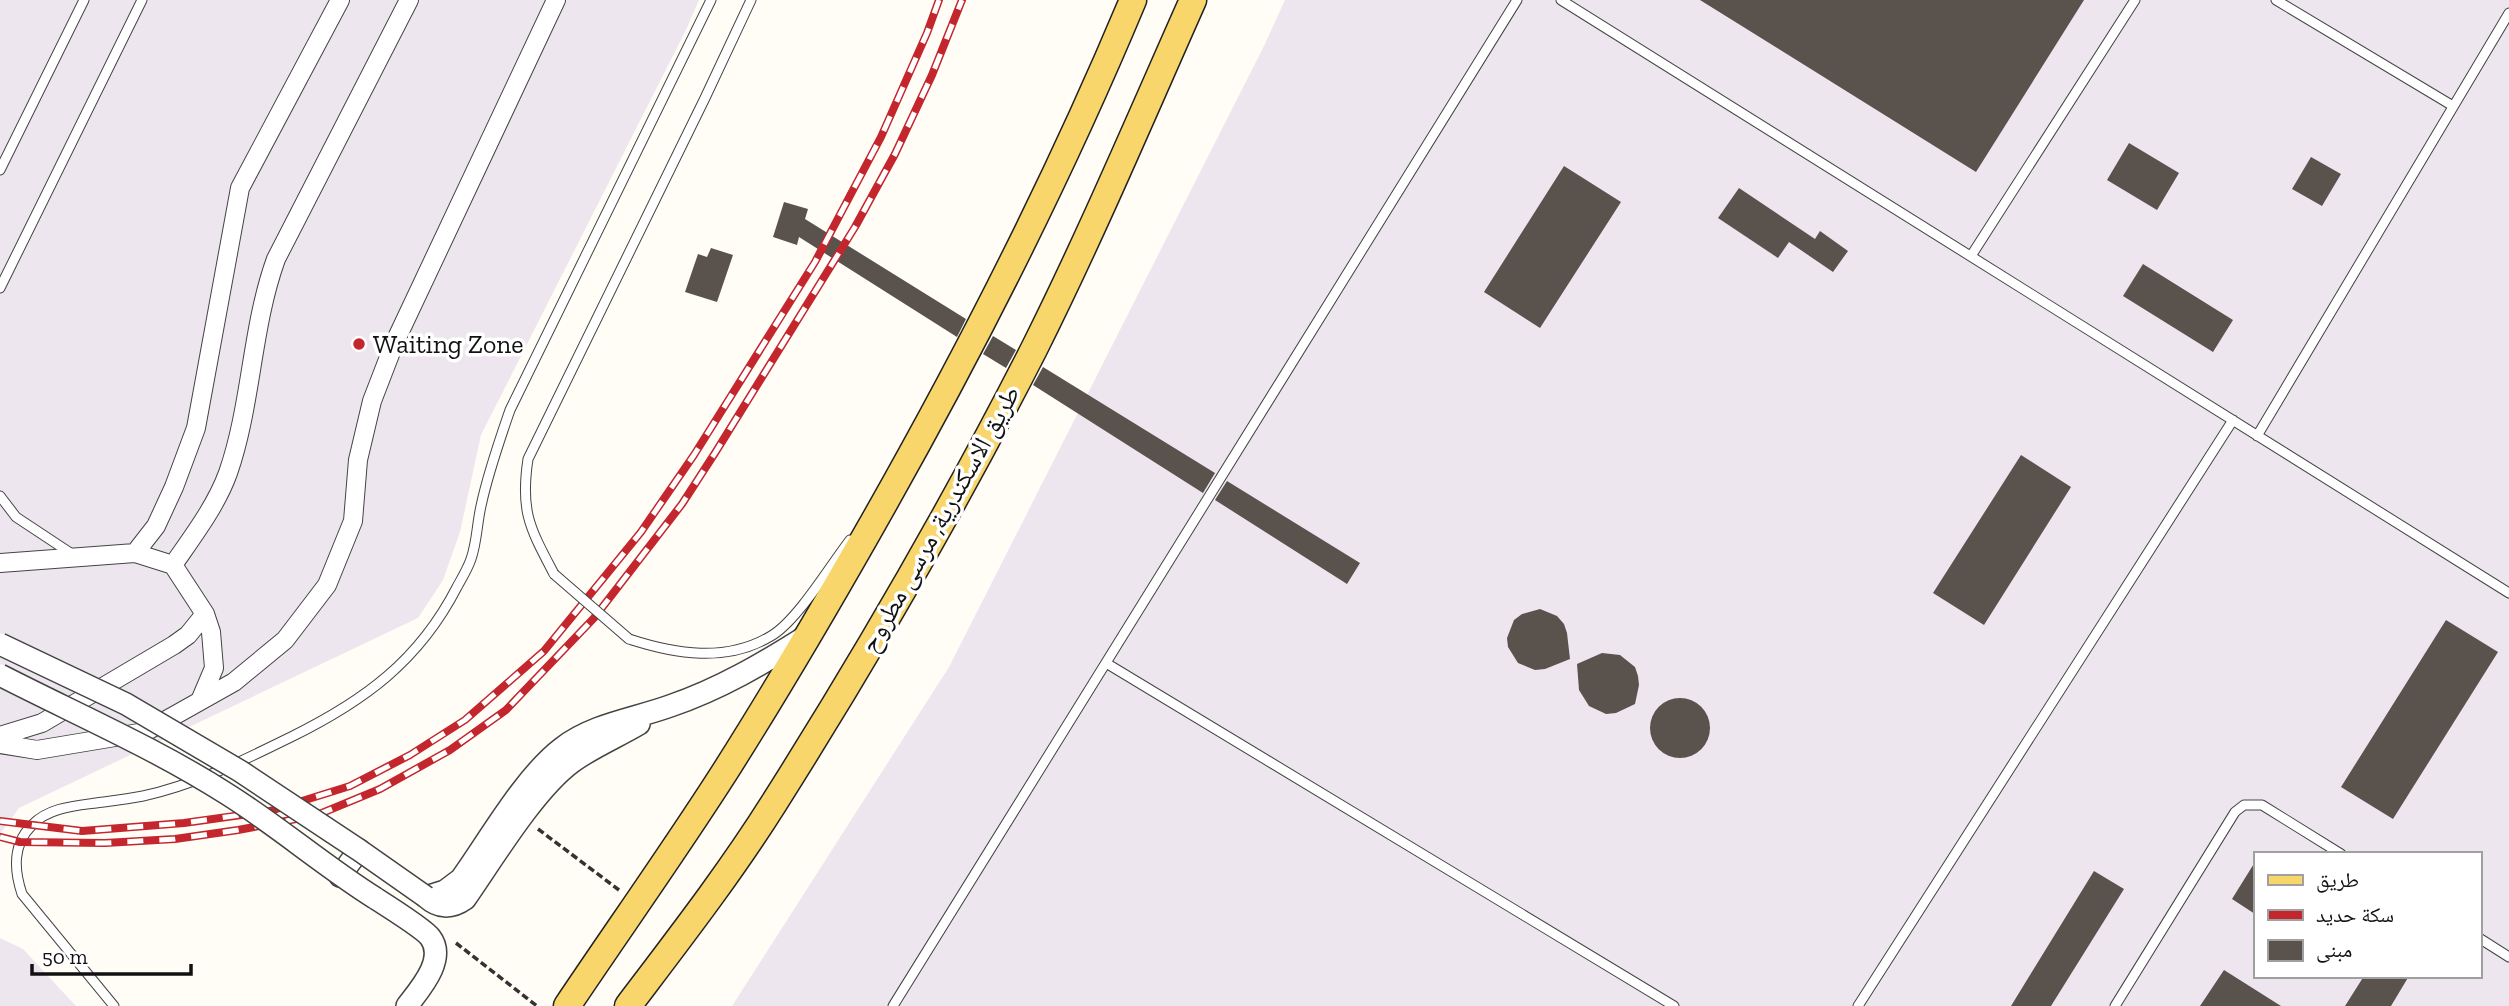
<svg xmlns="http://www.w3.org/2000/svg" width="2509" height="1006" viewBox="0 0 2509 1006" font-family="'Zilla Slab','Noto Naskh Arabic',serif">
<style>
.industrial{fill:#eee6ef;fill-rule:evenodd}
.building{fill:#5a524d}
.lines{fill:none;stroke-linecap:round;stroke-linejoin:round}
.service-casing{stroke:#444;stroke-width:11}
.minor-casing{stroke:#444;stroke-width:20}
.tertiary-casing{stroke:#444;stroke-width:24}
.primary-casing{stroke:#222;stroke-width:29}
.path{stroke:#333;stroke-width:3.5;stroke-dasharray:7 3.5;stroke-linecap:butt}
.service{stroke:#fff;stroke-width:9}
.minor{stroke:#fff;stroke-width:18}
.tertiary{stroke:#fff;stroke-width:21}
.primary{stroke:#f9d66b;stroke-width:26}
.rail-casing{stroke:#c4262e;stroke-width:8}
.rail{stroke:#fff;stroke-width:5;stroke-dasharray:16;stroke-linecap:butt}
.service-bridge-casing{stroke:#444;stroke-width:11;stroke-linecap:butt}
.tertiary-bridge-casing{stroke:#444;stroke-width:24;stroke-linecap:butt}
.service-bridge{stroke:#fff;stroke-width:9}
.tertiary-bridge{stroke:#fff;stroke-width:21}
.poi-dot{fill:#c4262e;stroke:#fff;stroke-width:2.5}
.labels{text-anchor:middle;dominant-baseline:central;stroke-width:7;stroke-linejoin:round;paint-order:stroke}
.poi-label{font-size:26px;fill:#111;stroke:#fff;text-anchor:start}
.street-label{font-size:26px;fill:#111;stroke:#fff}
</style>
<rect width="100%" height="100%" fill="#fffdf5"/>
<path class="industrial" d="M 0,0 L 699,0 L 686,30 L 481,435 L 460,532 L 443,580 L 418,618 L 19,808 L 0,834 Z
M 1285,0 L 2509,0 L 2509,1006 L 732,1006 L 949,667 L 1264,46 ZM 2255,854 L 2479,854 L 2479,976 L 2255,976 Z
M 0,938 L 23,949 L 76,1006 L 0,1006 Z"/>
<path class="building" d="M 1700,0 L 2084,0 L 1976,172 Z
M 2129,143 L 2179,173 L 2157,210 L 2107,180 Z
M 2311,157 L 2341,174 L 2322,206 L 2292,189 Z
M 1564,166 L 1621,202 L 1540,328 L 1484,292 Z
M 1739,188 L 1815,239 L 1820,231 L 1848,251 L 1833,272 L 1789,242 L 1778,258 L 1718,218 Z
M 784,202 L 808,209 L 805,219 L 966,319 L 957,337 L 799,237 L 797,245 L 773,237 Z
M 711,248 L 733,255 L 717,302 L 685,292 L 698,254 L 707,257 Z
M 2143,264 L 2233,320 L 2213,352 L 2123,296 Z
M 993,336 L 1016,350 L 1006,368 L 983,354 Z
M 1043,367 L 1215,473 L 1203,493 L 1033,385 Z
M 2021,455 L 2071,487 L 1984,625 L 1933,593 Z
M 1227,481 L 1360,563 L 1347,584 L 1215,500 Z
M 1540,609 L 1557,616 L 1564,624 L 1567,633 L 1570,659 L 1545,669 L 1535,670 L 1518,663 L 1508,647 L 1507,638 L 1514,620 L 1522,614 Z
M 2446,620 L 2498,652 L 2393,819 L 2341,787 Z
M 1602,653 L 1620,655 L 1635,667 L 1638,676 L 1639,685 L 1635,704 L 1616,713 L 1606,714 L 1589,706 L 1579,690 L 1577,664 Z
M1650 728a30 30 0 1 1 60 0a30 30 0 1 1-60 0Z
M 2255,862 L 2255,914 L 2232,899 Z
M 2094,871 L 2124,889 L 2051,1006 L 2011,1006 Z
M 2224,970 L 2281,1006 L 2200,1006 Z
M 2364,976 L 2409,976 L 2391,1006 L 2345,1006 Z"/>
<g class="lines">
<g class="service-casing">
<path id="service" d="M 1561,0 L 2509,593
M 2276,0 L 2453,106
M 0,170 L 84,0
M 1971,256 L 2135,0
M 0,288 L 142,0
M 2257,436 L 2509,13
M 0,496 L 16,517 L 75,556
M 554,574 C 530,528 520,512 528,459 L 705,98 L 751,0
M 629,639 C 675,654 726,663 771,636 C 797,621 830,566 850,540
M 1106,663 L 1674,1006
M 2479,938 L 2509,957
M 114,1006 L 22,894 C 14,870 12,845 32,825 C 48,808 73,806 96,803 C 111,801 128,799 143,796 C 195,785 244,760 291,737 C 364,701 419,661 457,587 C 462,578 468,568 471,559 C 477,542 477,523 481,506 C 488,473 499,442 510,410 L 711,0
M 893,1006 L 1517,0
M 1858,1006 L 2233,420
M 2115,1006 L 2235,812 L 2244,805 L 2262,805 L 2341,854"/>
</g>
<g class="minor-casing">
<path id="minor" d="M 135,553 L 156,526 L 174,487 L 196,428 L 240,188 L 340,0
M 0,563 L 135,553 L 173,565 L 205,614 L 211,632 L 214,668 L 200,701
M 173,565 C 193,536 216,506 228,473 C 252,404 251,328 276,259 L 409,0
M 0,736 L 42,723 L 174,645 L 188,635 L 205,614
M 0,744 L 37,750 L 145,732 L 234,682 L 285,640 L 327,585 L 353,521 L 358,460 L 372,401 L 394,344 L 556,0"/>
</g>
<g class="tertiary-casing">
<path id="tertiary" d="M 340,876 L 359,850
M 426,897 L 445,891 L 461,879 C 489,840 525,776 562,748 C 593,724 634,719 670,706 C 720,689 764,663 808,635
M 426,897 C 438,908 451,909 465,899 C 493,859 534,790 572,762 C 593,747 617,737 639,724
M 375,898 C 386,905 424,929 430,937 C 447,959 420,989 407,1006"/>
</g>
<g class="primary-casing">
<path id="primary" d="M 567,1006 C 620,927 675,850 726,770 C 776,691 823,611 869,530 C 967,358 1057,182 1133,0
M 628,1006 C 678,940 730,873 774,803 C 867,656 955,504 1034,349 C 1091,235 1141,117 1193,0"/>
</g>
<path class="path" d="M 538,829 L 619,890
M 456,943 L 537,1006"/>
<use href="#service" class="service"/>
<use href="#minor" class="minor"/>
<use href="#tertiary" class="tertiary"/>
<use href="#primary" class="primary"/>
<g class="rail-casing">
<path id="rail" d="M 0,821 L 82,831 L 184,823 L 270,811 L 350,786 L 410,755 L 465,720 L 544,651 L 641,532 L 694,455 L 815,262 L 881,137 L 927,33 L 939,0
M 0,837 L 20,842 L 105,843 L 175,839 L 238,830 L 317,815 L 380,789 L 450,750 L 506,710 L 594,618 L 682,504 L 715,453 L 855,227 L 895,154 L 932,75 L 962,0"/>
</g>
<use href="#rail" class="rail"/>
<g class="service-bridge-casing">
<path id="service-bridge" d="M 554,574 L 629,639"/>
</g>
<g class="tertiary-bridge-casing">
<path id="tertiary-bridge" d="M 0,644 L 126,704 L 240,771 L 359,850 L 426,897
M 0,675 C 76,714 155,748 227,794 C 278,826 324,866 375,898"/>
</g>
<use href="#service-bridge" class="service-bridge"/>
<use href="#tertiary-bridge" class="tertiary-bridge"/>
</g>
<circle class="poi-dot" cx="359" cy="344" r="7"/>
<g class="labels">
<g class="poi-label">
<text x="373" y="344">Waiting Zone</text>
</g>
<g class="street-label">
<text transform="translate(940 519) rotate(-61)">طريق الاسكندرية, مرسى مطروح</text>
</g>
</g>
<rect x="2254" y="852" width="228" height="126" fill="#ffffff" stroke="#a0a0a0" stroke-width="2"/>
<rect x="2268" y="875" width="35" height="10" fill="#f9d66b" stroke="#a0a0a0" stroke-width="2"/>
<text x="2316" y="887" font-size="21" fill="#111111">طريق</text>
<rect x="2268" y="910" width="35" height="10" fill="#c4262e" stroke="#a0a0a0" stroke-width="2"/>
<text x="2316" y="922" font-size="21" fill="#111111">سكة حديد</text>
<rect x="2268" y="940" width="35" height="21" fill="#5a524d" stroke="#a0a0a0" stroke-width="2"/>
<text x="2316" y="957" font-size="21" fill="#111111">مبنى</text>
<path d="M32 964v10h159v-10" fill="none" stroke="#111111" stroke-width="3.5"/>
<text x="42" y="964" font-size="21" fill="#111111" stroke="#ffffff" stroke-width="5" paint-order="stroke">50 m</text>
</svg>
